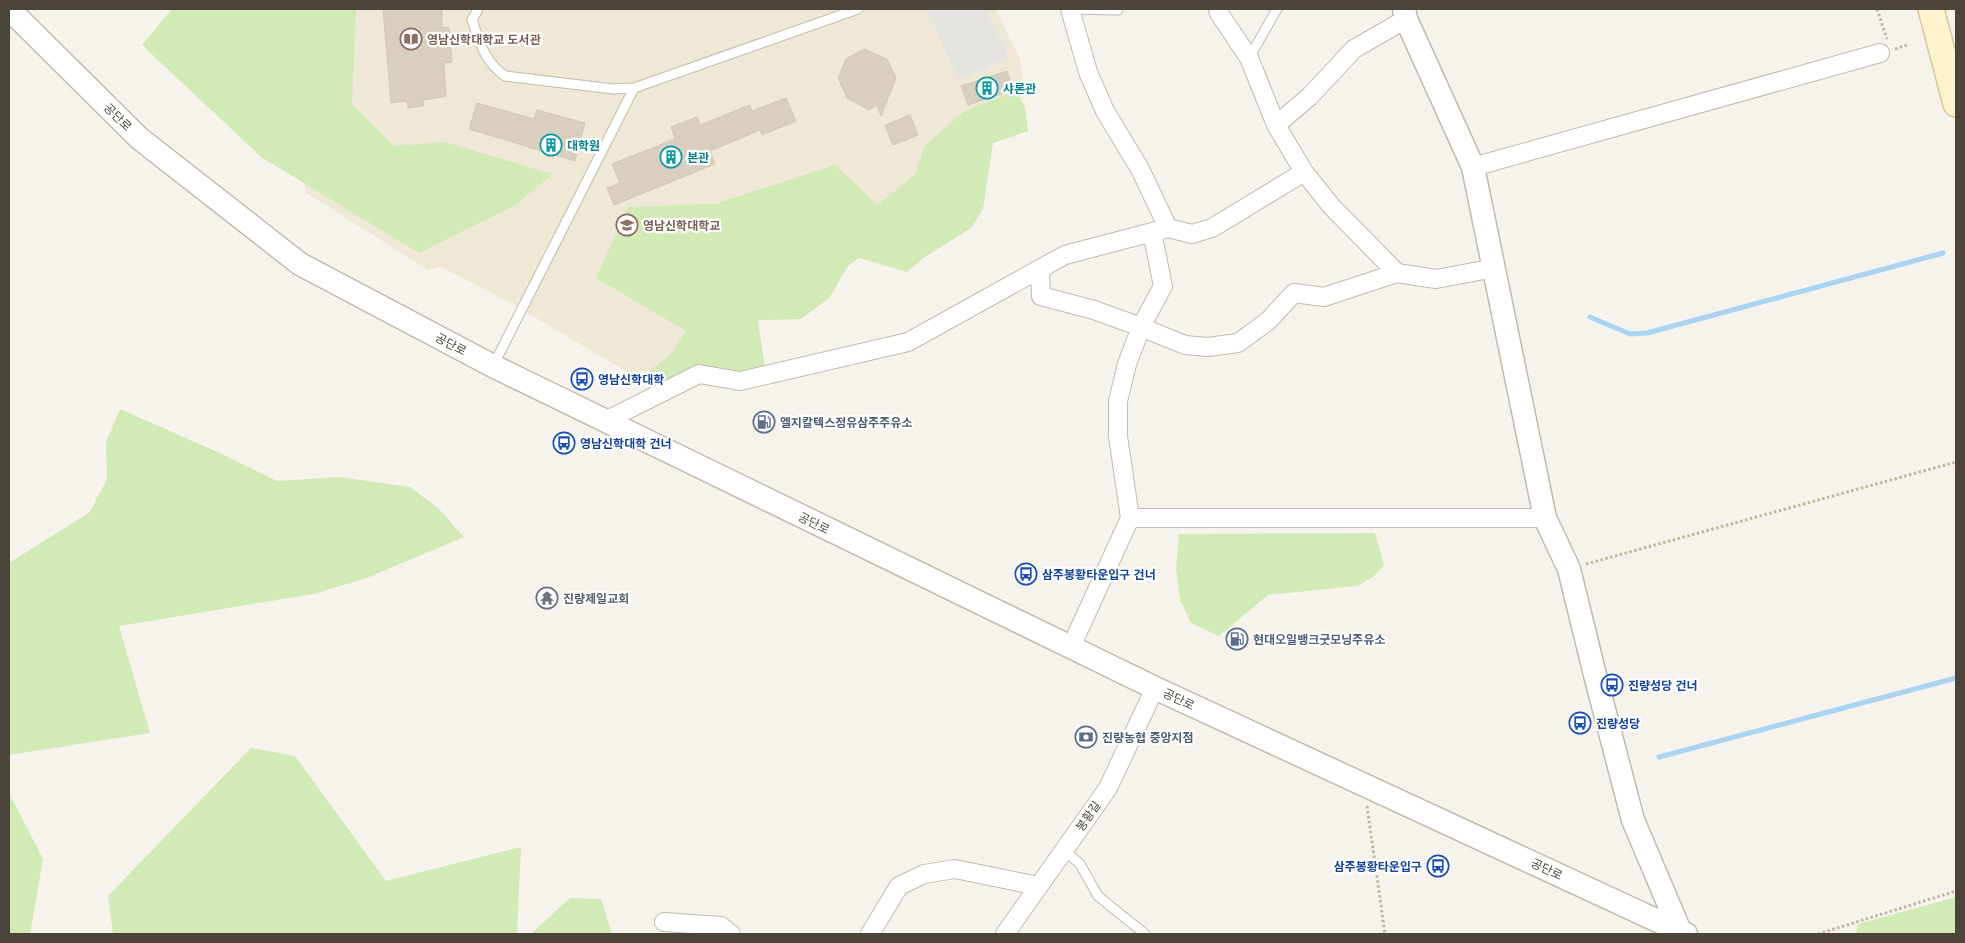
<svg xmlns="http://www.w3.org/2000/svg" width="1965" height="943" viewBox="0 0 1965 943" font-family="Mulish,'Noto Sans KR',sans-serif">
<style>
.education{fill:#efe8d6}
.green{fill:#d2eab5}
.parking{fill:#e5e3e0}
.lines{fill:none;stroke-linecap:round;stroke-linejoin:round}
.stream{stroke:#a9d4f2;stroke-width:5}
.building{fill:#d8cfc1;stroke:#d3c7b4}
.service-casing{stroke:#c2bbae;stroke-width:11}
.minor-casing{stroke:#c2bbae;stroke-width:20}
.tertiary-casing{stroke:#c2bbae;stroke-width:25}
.secondary-casing{stroke:#d6c79b;stroke-width:28}
.path{stroke:#c4b79f;stroke-width:3;stroke-dasharray:2.5 2.5;stroke-linecap:butt}
.service{stroke:#fff;stroke-width:9}
.minor{stroke:#fff;stroke-width:18}
.tertiary{stroke:#fff;stroke-width:22}
.secondary{stroke:#fff3cd;stroke-width:25}
.labels{text-anchor:middle;dominant-baseline:central;stroke-width:4.5;stroke-linejoin:round;paint-order:stroke}
.education-label{font-size:12px;font-weight:bold;fill:#785e54;stroke:#fff;text-anchor:start}
.culture-label{font-size:12px;font-weight:bold;fill:#0d838f;stroke:#fff;text-anchor:start}
.street-label{font-size:12px;fill:#4b4439;stroke:#fff}
.transit-label{font-size:12px;font-weight:bold;fill:#164399;stroke:#fff;text-anchor:start}
.service-label{font-size:12px;font-weight:bold;fill:#4e5e75;stroke:#fff;text-anchor:start}
.worship-label{font-size:12px;font-weight:bold;fill:#5b616d;stroke:#fff;text-anchor:start}
</style>
<rect width="100%" height="100%" fill="#f6f3ec"/>
<path class="education" d="M 304,9 L 996,9 L 1020,59 L 1025,97 L 961,129 L 960,174 L 848,266 L 829,298 L 801,319 L 757,320 L 671,354 L 639,379 L 509,302 L 441,267 L 428,270 L 305,192 Z"/>
<path class="green" d="M 172,9 L 356,9 L 352,104 L 394,146 L 445,142 L 552,174 L 516,205 L 419,253 L 261,157 L 142,45 Z
M 1017,91 L 1025,107 L 1028,131 L 993,143 L 983,209 L 971,228 L 925,257 L 907,272 L 859,258 L 848,266 L 829,298 L 801,319 L 758,320 L 765,369 L 660,388 L 639,379 L 671,354 L 686,331 L 596,278 L 628,207 L 715,204 L 835,165 L 878,205 L 915,174 L 925,145 L 965,111 Z
M 120,409 L 222,454 L 277,481 L 339,477 L 410,487 L 439,509 L 464,537 L 369,577 L 314,594 L 119,626 L 150,733 L 9,755 L 9,563 L 90,512 L 107,479 L 106,442 Z
M 1375,533 L 1384,565 L 1373,577 L 1357,586 L 1268,595 L 1219,636 L 1191,623 L 1180,600 L 1176,568 L 1179,534 Z
M 251,748 L 295,756 L 386,881 L 521,847 L 517,934 L 113,934 L 108,896 Z
M 9,793 L 43,859 L 30,934 L 9,934 Z
M 1956,897 L 1956,934 L 1856,934 L 1858,924 Z
M 570,898 L 601,899 L 612,934 L 531,934 Z"/>
<path class="parking" d="M 922,9 L 986,9 L 1009,57 L 958,80 L 928,11 Z"/>
<g class="lines">
<path class="stream" d="M 1590,317 L 1630,334 L 1647,333 L 1943,253
M 1659,757 L 1956,678"/>
</g>
<path class="building" d="M 383,9 L 442,9 L 442,27 L 449,28 L 452,62 L 444,63 L 446,96 L 424,100 L 423,106 L 408,108 L 407,101 L 391,103 Z
M 864,49 L 887,59 L 896,78 L 881,116 L 877,105 L 869,110 L 847,98 L 838,78 L 846,59 Z
M 1007,71 L 1013,90 L 968,105 L 961,86 Z
M 786,98 L 796,121 L 762,135 L 760,130 L 710,151 L 715,164 L 614,205 L 607,188 L 620,183 L 612,164 L 675,139 L 671,127 L 697,117 L 700,125 L 750,105 L 752,111 Z
M 477,103 L 534,119 L 537,110 L 585,123 L 575,161 L 469,129 Z
M 910,115 L 918,135 L 893,145 L 885,125 Z"/>
<g class="lines">
<g class="service-casing">
<path id="service" d="M 478,9 L 472,20 C 480,43 484,61 505,76 L 613,89 L 634,88 L 858,9
M 1070,9 L 1118,10
M 1249,58 L 1277,9
M 493,366 L 634,88
M 1064,850 L 1080,864 L 1098,896 L 1145,934"/>
</g>
<g class="minor-casing">
<path id="minor" d="M 1070,9 L 1088,72 L 1105,111 L 1140,169 L 1168,228
M 1218,9 L 1219,13 L 1249,58 L 1276,125
M 1406,19 L 1354,49 L 1309,97 L 1276,125 L 1304,172 L 1332,207 L 1397,273 L 1436,279 L 1495,268
M 1473,167 L 1880,53
M 1040,271 L 1041,296 L 1094,310 L 1141,327 L 1185,345 L 1208,347 L 1238,343 L 1268,321 L 1294,293 L 1324,297 L 1397,273
M 605,421 L 699,374 L 740,381 L 908,342 L 1065,255 L 1168,228 L 1192,234 L 1212,228 L 1304,172
M 1130,518 L 1118,436 L 1118,401 L 1127,364 L 1141,327 L 1163,286 L 1152,232
M 1071,647 L 1130,518 L 1545,518
M 664,922 L 721,926 L 731,934
M 870,934 L 899,886 L 924,874 L 955,869 L 1038,886
M 1005,934 L 1108,788 L 1155,688"/>
</g>
<g class="tertiary-casing">
<path id="tertiary" d="M 9,9 L 139,138 L 300,264 L 493,366 L 1155,688 L 1686,934
M 1404,9 L 1406,19 L 1473,167 L 1545,518 L 1569,569 L 1595,675 L 1633,820 L 1680,931"/>
</g>
<g class="secondary-casing">
<path id="secondary" d="M 1931,9 L 1956,104"/>
</g>
<path class="path" d="M 1877,9 L 1887,39
M 1895,49 L 1907,45
M 1586,564 L 1956,462
M 1367,806 L 1385,934
M 1818,934 L 1956,891"/>
<use href="#service" class="service"/>
<use href="#minor" class="minor"/>
<use href="#tertiary" class="tertiary"/>
<use href="#secondary" class="secondary"/>
</g>
<defs>
<g id="library-ring" transform="scale(1.125)"><circle r="9.5" fill="#fff" stroke="#8d6e63" stroke-width="1.5"/><path d="M-6-4Q-3-5.5-.7-3.5V5Q-3 3-6 4ZM6-4Q3-5.5 .7-3.5V5Q3 3 6 4Z" fill="#8d6e63"/></g>
<g id="building-ring" transform="scale(1.125)"><circle r="9.5" fill="#fff" stroke="#0f9aa8" stroke-width="1.5"/><path d="M-4-6H4V6H1V3H-1V6H-4ZM-2.5-4.3h1.7v1.8h-1.7ZM.8-4.3h1.7v1.8H.8ZM-2.5-1h1.7V.8h-1.7ZM.8-1h1.7V.8H.8Z" fill="#0f9aa8"/></g>
<g id="university-ring" transform="scale(1.125)"><circle r="9.5" fill="#fff" stroke="#8d6e63" stroke-width="1.5"/><path d="M0-5L7-2L0 1L-7-2ZM-4 1L0 2.5L4 1V4Q0 6-4 4Z" fill="#8d6e63"/></g>
<g id="bus-ring" transform="scale(1.125)"><circle r="9.5" fill="#fff" stroke="#1a4fb4" stroke-width="1.5"/><path d="M-5-6H5V4H4V6H2V4H-2V6H-4V4H-5ZM-3.5-4V0h7V-4ZM-3.5 1.2v1.5H-2V1.2ZM2 1.2v1.5H3.5V1.2Z" fill="#1a4fb4"/></g>
<g id="fuel-ring" transform="scale(1.125)"><circle r="9.5" fill="#fff" stroke="#5c6f8a" stroke-width="1.5"/><path d="M-5.5-6h7V0h2V4h1.3V-2.5L3-4.5l.8-.8L6-3V5H2.5V1h-1V6h-7ZM-4.2-4.7v3.2H.2V-4.7Z" fill="#5c6f8a"/></g>
<g id="temple-ring" transform="scale(1.125)"><circle r="9.5" fill="#fff" stroke="#6b7280" stroke-width="1.5"/><path d="M0-6L5-2H3V0L6.5 2.5H4V6H1.5V3h-3V6H-4V2.5H-6.5L-3 0V-2H-5Z" fill="#6b7280"/></g>
<g id="bank-ring" transform="scale(1.125)"><circle r="9.5" fill="#fff" stroke="#5c6f8a" stroke-width="1.5"/><path d="M-6-4H6V4H-6ZM0-2.3a2.3 2.3 0 1 0 0 4.6a2.3 2.3 0 1 0 0-4.6Z" fill="#5c6f8a"/></g>
</defs>
<g fill-rule="evenodd">
<use href="#library-ring" x="411" y="39"/>
<use href="#building-ring" x="987" y="88"/>
<use href="#building-ring" x="551" y="145"/>
<use href="#building-ring" x="671" y="157"/>
<use href="#university-ring" x="627" y="225"/>
<use href="#bus-ring" x="582" y="379"/>
<use href="#fuel-ring" x="764" y="422"/>
<use href="#bus-ring" x="564" y="443"/>
<use href="#bus-ring" x="1026" y="574"/>
<use href="#temple-ring" x="547" y="598"/>
<use href="#fuel-ring" x="1237" y="639"/>
<use href="#bus-ring" x="1612" y="685"/>
<use href="#bus-ring" x="1580" y="723"/>
<use href="#bank-ring" x="1086" y="737"/>
<use href="#bus-ring" x="1438" y="866"/>
</g>
<g class="labels">
<g class="education-label">
<text x="427" y="39">영남신학대학교 도서관</text>
<text x="643" y="225">영남신학대학교</text>
</g>
<g class="culture-label">
<text x="1003" y="88">샤론관</text>
<text x="567" y="145">대학원</text>
<text x="687" y="157">본관</text>
</g>
<g class="street-label">
<text transform="translate(118 117) rotate(45)">공단로</text>
<text transform="translate(451 344) rotate(28)">공단로</text>
<text transform="translate(814 523) rotate(26)">공단로</text>
<text transform="translate(1179 699) rotate(25)">공단로</text>
<text transform="translate(1088 816) rotate(-55)">봉황길</text>
<text transform="translate(1547 869) rotate(25)">공단로</text>
</g>
<g class="transit-label">
<text x="598" y="379">영남신학대학</text>
<text x="580" y="443">영남신학대학 건너</text>
<text x="1042" y="574">삼주봉황타운입구 건너</text>
<text x="1628" y="685">진량성당 건너</text>
<text x="1596" y="723">진량성당</text>
<text x="1422" y="866" text-anchor="end">삼주봉황타운입구</text>
</g>
<g class="service-label">
<text x="780" y="422">엘지칼텍스정유삼주주유소</text>
<text x="1253" y="639">현대오일뱅크굿모닝주유소</text>
<text x="1102" y="737">진량농협 중앙지점</text>
</g>
<g class="worship-label">
<text x="563" y="598">진량제일교회</text>
</g>
</g>
<rect width="1965" height="943" fill="none" stroke="#4b4439" stroke-width="20"/>
</svg>
